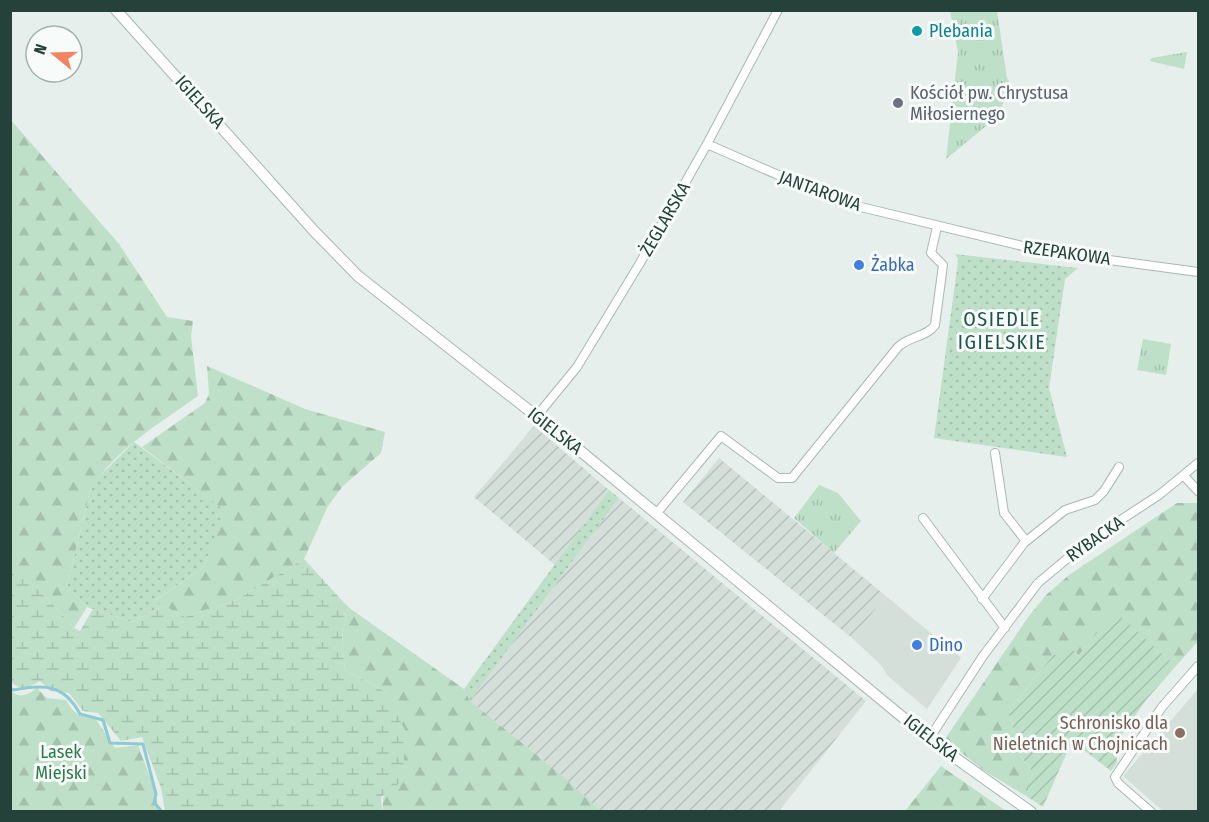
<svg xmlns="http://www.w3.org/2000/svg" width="1209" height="822" viewBox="0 0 1209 822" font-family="'Fira Sans Condensed',sans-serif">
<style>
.built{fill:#d4dfda}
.industrial{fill:url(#industrial-furrows)}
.grass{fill:url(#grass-dots)}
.forest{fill:url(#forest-firs)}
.wetland{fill:url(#wetland-marsh)}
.park{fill:url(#park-tufts)}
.garden{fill:url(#garden-furrows)}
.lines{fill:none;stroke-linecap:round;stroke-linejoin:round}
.stream{stroke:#8ec9d4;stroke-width:3}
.minor-casing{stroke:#a8b8b2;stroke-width:10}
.tertiary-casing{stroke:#a8b8b2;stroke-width:12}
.minor{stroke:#fff;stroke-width:8}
.tertiary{stroke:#fff;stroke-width:10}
.culture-dot{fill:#0f9aa8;stroke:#f7fbf9;stroke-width:2}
.worship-dot{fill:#6b7280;stroke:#f7fbf9;stroke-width:2}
.shop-dot{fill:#3f7fe0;stroke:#f7fbf9;stroke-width:2}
.education-dot{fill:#8d6e63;stroke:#f7fbf9;stroke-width:2}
.labels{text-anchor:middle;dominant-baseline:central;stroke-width:6;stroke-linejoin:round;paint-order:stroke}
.culture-label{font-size:18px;fill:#0d838f;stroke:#f7fbf9;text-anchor:start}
.worship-label{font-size:18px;fill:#5b616d;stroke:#f7fbf9;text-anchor:start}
.street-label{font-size:18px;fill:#24423a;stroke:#f7fbf9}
.shop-label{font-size:18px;fill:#366cbe;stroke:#f7fbf9;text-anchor:start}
.education-label{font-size:18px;fill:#785e54;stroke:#f7fbf9;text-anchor:end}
.park-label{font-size:18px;fill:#2d7a4b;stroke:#f7fbf9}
.neighbourhood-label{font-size:20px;letter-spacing:1.5px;fill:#1f5548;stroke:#f7fbf9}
</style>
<defs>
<pattern id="industrial-furrows" width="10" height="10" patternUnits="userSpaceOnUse" patternTransform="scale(1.5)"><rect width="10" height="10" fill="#d4dfda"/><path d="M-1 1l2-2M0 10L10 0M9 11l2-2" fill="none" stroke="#b6c1bc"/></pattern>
<pattern id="grass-dots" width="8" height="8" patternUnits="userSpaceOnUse" patternTransform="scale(1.5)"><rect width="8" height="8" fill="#bfe0c8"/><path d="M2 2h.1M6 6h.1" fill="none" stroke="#a4c1ad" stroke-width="1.8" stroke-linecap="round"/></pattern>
<pattern id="forest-firs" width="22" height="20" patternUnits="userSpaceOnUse" patternTransform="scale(1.5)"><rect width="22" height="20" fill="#bfe0c8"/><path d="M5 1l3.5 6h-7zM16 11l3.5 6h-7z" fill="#a4c1ad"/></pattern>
<pattern id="wetland-marsh" width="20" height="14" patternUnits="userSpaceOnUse" patternTransform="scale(1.5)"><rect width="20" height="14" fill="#bfe0c8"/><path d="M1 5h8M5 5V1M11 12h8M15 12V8" fill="none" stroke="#a4c1ad"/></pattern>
<pattern id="park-tufts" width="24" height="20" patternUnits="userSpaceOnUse" patternTransform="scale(1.5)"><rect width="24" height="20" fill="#bfe0c8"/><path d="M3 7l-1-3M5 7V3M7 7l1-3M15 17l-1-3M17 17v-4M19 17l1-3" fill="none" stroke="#a4c1ad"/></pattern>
<pattern id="garden-furrows" width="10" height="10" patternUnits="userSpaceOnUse" patternTransform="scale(1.5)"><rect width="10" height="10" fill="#bfe0c8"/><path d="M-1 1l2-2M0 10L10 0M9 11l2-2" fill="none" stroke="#a4c1ad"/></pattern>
</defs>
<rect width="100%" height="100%" fill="#e6efeb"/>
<path class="built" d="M 886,596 L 961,658 L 927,709 L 888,676 L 880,664 L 852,638 Z
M 1198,689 L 1198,811 L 1163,811 L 1123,776 Z"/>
<path class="industrial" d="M 534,426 L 609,490 L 555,565 L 474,497 Z
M 719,458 L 886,596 L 852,638 L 683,502 Z
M 619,498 L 866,701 L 779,811 L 601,812 L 560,774 L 470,701 Z"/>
<path class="grass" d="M 955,254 L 1078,268 L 1065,279 L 1049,388 L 1067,457 L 934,438 L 957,269 L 958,259 Z
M 134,442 L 225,510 L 204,567 L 155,600 L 164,606 L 132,622 L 87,607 L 67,586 L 90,491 L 97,479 Z
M 609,490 L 619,498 L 470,701 L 464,689 Z"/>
<path class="forest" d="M 10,119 L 119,244 L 167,317 L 193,321 L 191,336 L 198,396 C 160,423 114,450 90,491 L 67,586 L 87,607 L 74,628 L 37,587 L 11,572 Z
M 207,366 L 305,409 L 385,432 L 381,453 L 343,486 L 328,506 L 304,559 L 236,600 L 185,617 L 154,601 L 204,567 L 224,510 L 142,447 L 205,403 L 209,394 Z
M 1177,503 L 1197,503 L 1198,507 L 1198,641 L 1176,666 L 1115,612 L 1079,655 L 1059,658 L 1054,654 L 1010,709 L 1017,752 L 1033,772 L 1026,796 L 983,770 L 945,739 L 1029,616 L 1046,595 L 1069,575 Z
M 348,607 L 464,689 L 470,701 L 560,774 L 601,811 L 382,811 L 393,709 L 386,692 L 345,670 L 342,637 Z
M 37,688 L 47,698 L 66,700 C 74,714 79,717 95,718 L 115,748 L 138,745 L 156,794 L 158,811 L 11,811 L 11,691 C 21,699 27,695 37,688 Z
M 941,766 L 1006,811 L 905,811 Z"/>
<path class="wetland" d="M 304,559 L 348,607 L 342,637 L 345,670 L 386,692 L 407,734 L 401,782 L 381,797 L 382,811 L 165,811 L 161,788 L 142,737 L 121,741 L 98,713 L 83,711 L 69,693 L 51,691 L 40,681 C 28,688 22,691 11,682 L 11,572 L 37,587 L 74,628 L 80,631 L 93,609 L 132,622 L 164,606 L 185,617 L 236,600 Z"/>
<path class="park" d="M 950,11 L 997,11 L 1007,78 L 1011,86 L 997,117 L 946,159 L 958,52 Z
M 1187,52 L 1184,69 L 1150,61 L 1151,58 Z
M 1143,339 L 1171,344 L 1166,375 L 1137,370 Z
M 819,485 L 838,493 L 861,521 L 834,553 L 794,518 Z"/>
<path class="garden" d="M 1115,611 L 1176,666 L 1146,700 L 1115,745 L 1117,763 L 1111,771 L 1072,741 L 1043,807 L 1026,796 L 1033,772 L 1017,752 L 1010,709 L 1054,654 L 1059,657 L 1068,646 L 1079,655 Z"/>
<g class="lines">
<path class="stream" d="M 10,688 L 13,690 C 44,684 64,684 80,714 L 103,720 L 110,743 L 143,744 L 156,794 L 154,802 L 162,812"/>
<g class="minor-casing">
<path id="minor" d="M 707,144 L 840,202 L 1043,251 L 1198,272
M 536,417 L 577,367 L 640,263 L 707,144 L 778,10
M 995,453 L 1004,513 L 1026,541
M 1184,476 L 1198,491
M 656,514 L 721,436 L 778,478 L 792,478 L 898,347 C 909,336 927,337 935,325 L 943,265 L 931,253 L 937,227
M 923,518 L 1005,628
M 982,599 L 1024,543 L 1065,510 L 1095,500 L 1104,491 L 1119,467
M 929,739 L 983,656 L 1038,583 L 1087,542 L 1159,495 L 1198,463
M 1151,812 L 1118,783 L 1115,777 L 1162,707 L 1198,666"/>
</g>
<g class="tertiary-casing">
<path id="tertiary" d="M 116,10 L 314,231 L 358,276 L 578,449 L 929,739 L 1031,812"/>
</g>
<use href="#minor" class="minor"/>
<use href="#tertiary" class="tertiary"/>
</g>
<circle class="culture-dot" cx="917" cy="31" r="6"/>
<circle class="worship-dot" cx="898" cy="103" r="6"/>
<g class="shop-dot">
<circle cx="859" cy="265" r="6"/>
<circle cx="917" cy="645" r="6"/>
</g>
<circle class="education-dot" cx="1180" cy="733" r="6"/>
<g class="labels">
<g class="culture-label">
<text x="929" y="31">Plebania</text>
</g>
<g class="worship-label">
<text x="910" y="93">Kościół pw. Chrystusa<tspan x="910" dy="21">Miłosiernego</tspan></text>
</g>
<g class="street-label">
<text transform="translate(200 102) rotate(48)">IGIELSKA</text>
<text transform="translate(820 191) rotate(20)">JANTAROWA</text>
<text transform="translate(665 219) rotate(-60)">ŻEGLARSKA</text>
<text transform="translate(1067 253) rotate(8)">RZEPAKOWA</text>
<text transform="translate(555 431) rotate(38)">IGIELSKA</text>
<text transform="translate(1095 539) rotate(-35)">RYBACKA</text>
<text transform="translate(931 738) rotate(38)">IGIELSKA</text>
</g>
<g class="shop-label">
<text x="871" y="265">Żabka</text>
<text x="929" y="645">Dino</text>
</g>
<g class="education-label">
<text x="1168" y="723">Schronisko dla<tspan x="1168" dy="21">Nieletnich w Chojnicach</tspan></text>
</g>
<g class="park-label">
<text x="61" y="752">Lasek<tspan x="61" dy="21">Miejski</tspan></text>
</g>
<g class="neighbourhood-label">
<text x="1002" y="319">OSIEDLE<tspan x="1002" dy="23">IGIELSKIE</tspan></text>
</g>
</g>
<rect width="1209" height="822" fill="none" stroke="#24423a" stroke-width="24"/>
<g transform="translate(54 54) rotate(289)"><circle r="28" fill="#f7fbf9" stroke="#a3b1ad" stroke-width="1.5"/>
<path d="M0-4.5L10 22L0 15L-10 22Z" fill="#f4845f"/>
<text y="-9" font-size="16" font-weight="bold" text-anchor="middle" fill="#24423a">N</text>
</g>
</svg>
